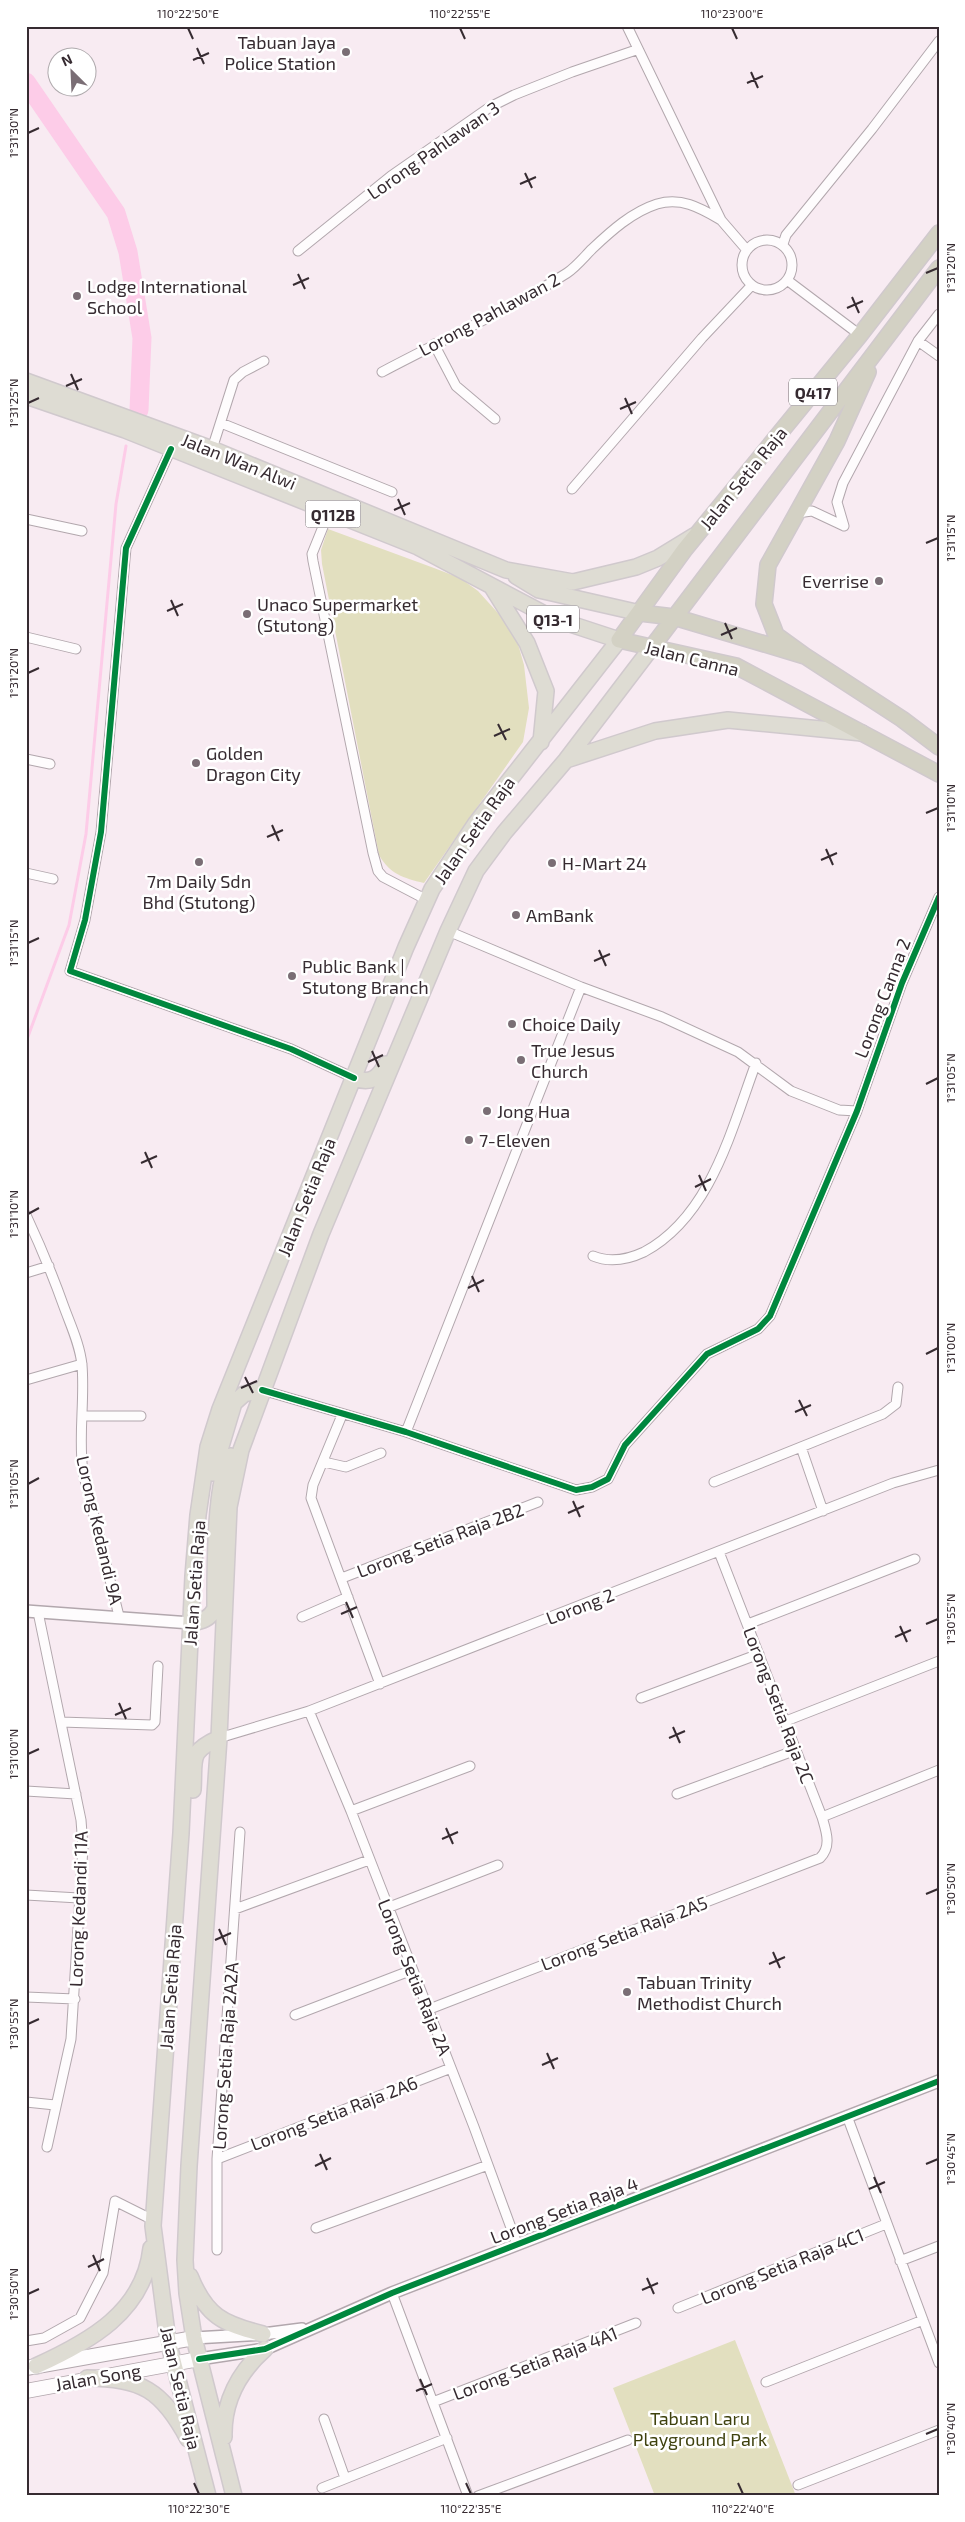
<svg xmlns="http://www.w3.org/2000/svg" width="965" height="2522" viewBox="0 0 965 2522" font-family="'Exo 2',sans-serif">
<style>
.green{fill:#e2dfbf}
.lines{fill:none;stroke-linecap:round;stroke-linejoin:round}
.stream{stroke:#fdcce8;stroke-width:3}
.river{stroke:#fdcce8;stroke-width:19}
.minor-casing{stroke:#b2a7ad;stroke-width:11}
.tertiary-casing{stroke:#b2a7ad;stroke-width:14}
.secondary-casing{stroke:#b2a7ad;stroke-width:16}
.primary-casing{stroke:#d0c9cd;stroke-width:18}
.trunk-casing{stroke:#d0c9cd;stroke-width:18}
.minor{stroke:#fefcfd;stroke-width:9}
.tertiary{stroke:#fefcfd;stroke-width:11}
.secondary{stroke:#fefcfd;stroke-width:14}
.primary{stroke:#dedcd3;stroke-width:15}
.trunk{stroke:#d3d1c4;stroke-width:15}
.cycleway-casing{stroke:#fff;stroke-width:9}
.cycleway{stroke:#00873e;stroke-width:6}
.ticks{fill:none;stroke:#362b31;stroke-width:2}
.poi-dot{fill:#7a6e75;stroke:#fff;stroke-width:2}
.labels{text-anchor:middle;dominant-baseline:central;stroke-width:5;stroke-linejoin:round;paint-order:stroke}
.shield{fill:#fff;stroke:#726b6f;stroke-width:1}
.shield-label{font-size:16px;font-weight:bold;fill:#362b31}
.poi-label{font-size:18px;fill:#362b31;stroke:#fff;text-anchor:start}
.street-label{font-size:18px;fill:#362b31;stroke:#fff}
.park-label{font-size:18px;fill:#3e410e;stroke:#fff}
.neatline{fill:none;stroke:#362b31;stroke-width:2}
.ticks-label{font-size:12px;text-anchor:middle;fill:#362b31}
</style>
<rect width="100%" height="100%" fill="#f8ebf2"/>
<path class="green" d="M 328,529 L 434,568 L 460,578 L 478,591 L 507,623 L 518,644 L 524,665 L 529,708 L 523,742 L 424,883 C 403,878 390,874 379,855 L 322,564 L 321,550 Z
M 735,2340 L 796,2496 L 655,2496 L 613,2388 Z"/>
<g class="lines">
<path class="stream" d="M 26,1042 L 69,925 L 86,834 L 116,504 L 126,446"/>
<path class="river" d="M 26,82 L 116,213 L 128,252 L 142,338 L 139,410"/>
<g class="minor-casing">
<path id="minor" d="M 627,26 L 721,220 L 746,249
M742 265a25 25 0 1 1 50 0a25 25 0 1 1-50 0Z
M 783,244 L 786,235 L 872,129 L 939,41
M 298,251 L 391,176 L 490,107 L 514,95 L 572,72 L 636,50
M 787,280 L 860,335
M 918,341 L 939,356
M 434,344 L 456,386 L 495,419
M 382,372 C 444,339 509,310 567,273 C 576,267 584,257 592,249 C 611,231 632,212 657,204 C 682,197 700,208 721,220
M 221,423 L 392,492
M 171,449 L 126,548 L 101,832 L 85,920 L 70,971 L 291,1049 L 354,1078
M 212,449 L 234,380 L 243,372 L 264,361
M 572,489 L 702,338 L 751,286
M 329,512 L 312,554 L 313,561 L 373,853 L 378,871 L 383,877 L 427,900
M 797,513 L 812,511 L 844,526
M 26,519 L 82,531
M 844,526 L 837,502 L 843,483 L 918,341 L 939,314
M 26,637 L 76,649
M 26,759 L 50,764
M 26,873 L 53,879
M 448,931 L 581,987 L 662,1017 L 738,1052 L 791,1091 L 839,1110 L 857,1111
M 26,1215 C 40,1245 53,1276 64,1307 C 71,1326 80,1345 82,1365 C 85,1401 78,1437 83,1472 L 119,1616
M 593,1256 C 610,1263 627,1260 644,1252 C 711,1216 731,1130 756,1063
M 26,1273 L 49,1266
M 26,1380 L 82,1364
M 262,1390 L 406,1432 L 576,1490 L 592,1487 L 608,1479 L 625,1445 L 707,1354 L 758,1329 L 770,1316 L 857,1111 L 902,983 L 939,897
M 342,1415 L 313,1485 L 311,1498 L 380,1684
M 84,1416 L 141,1416
M 406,1432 L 581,987
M 801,1447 L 823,1511
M 324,1462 L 346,1467 L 381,1453
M 714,1482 L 883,1414 L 896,1404 L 898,1387
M 342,1578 L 538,1502
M 38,1612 L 81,1820 L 83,1847 L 71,2039 L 47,2147
M 302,1617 L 348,1597
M 748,1624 L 915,1559
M 641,1698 L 759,1654
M 309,1711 L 351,1811 L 474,2127 L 517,2244
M 786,1721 L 939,1661
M 61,1722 L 152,1725 L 155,1722 L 158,1666
M 219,1738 L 309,1711 L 893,1483 L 939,1470
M 26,1791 L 76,1794
M 677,1794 L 796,1750
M 351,1811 L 470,1766
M 822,1817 L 939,1770
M 26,1895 L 79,1898
M 387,1908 L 498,1865
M 235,1909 L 369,1860
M 26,1997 L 75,1999
M 427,2010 L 820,1858 C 832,1846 826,1831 822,1817 L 719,1552
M 295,2015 L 412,1970
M 26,2102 L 55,2105
M 847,2116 L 939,2363
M 217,2159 L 451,2068
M 316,2228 L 488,2165
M 217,2250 L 217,2159 L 240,1832
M 900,2261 L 939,2246
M 392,2293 L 468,2496
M 678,2308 L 886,2224
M 26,2341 L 44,2338 L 80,2318 L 103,2273 L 115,2201 L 153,2220
M 766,2382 L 923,2320
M 433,2402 L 636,2323
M 324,2419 L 345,2478
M 798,2485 L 939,2430
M 322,2488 L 447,2438
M 478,2496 L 628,2440"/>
</g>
<g class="tertiary-casing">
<path id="tertiary" d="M 26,1611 L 191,1623
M 194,2338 L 263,2334 L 302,2329
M 199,2359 L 265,2349 L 392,2293 L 939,2081"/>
</g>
<g class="secondary-casing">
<path id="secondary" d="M 26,2368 L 194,2338
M 26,2391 L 199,2359"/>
</g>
<g class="primary-casing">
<path id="primary" d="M 26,381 L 212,449 L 506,570 L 573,582 L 636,567 L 658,558 L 694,536
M 26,396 L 125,430 L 418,547 L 552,618 L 619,640 L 476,823 L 432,889 L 406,947 L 220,1409 L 208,1447 L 198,1515 L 193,1576 L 181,1833 L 153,2226 L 168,2341 L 208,2496
M 516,576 L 539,590 L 640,613
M 492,587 L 527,643 L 546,691 L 541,742
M 566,760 L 655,731 L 728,720 L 862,733
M 354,1078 C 370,1084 378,1079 386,1064
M 213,1473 L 234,1403 L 244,1394 L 262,1390
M 191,1623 C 203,1621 209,1619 215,1609 C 215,1579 214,1476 231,1456
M 193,1790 C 195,1758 188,1752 219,1738
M 190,2276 C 206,2316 223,2324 263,2334
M 36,2366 C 89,2342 144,2312 151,2248
M 87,2378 C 141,2378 162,2390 188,2439
M 224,2437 C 223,2402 239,2372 265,2349
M 234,2496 L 194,2338 L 187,2293 L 185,2260 L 189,2166 L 219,1738 L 229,1507 L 241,1450 L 321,1234 L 448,931 L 476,871 L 504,833 L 566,760 L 652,647"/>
</g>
<g class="trunk-casing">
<path id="trunk" d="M 939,233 L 860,335 L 685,549 L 619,640 L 736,666 L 939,774
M 640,613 L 674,617 L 805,656 L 902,719 L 939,747
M 652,647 L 939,268
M 805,656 L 776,635 L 773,627 L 764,604 L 768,565 L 837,441 L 868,372"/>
</g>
<use href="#minor" class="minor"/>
<use href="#tertiary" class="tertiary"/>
<use href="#secondary" class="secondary"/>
<use href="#primary" class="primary"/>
<use href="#trunk" class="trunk"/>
<g class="cycleway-casing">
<path id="cycleway" d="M 171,449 L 126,548 L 101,832 L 85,920 L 70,971 L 291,1049 L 354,1078
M 262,1390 L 406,1432 L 576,1490 L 592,1487 L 608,1479 L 625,1445 L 707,1354 L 758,1329 L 770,1316 L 857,1111 L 902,983 L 939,897
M 199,2359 L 265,2349 L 392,2293 L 939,2081"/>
</g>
<use href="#cycleway" class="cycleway"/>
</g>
<path class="ticks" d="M 188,28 L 193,39M 460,28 L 465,39M 732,28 L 737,39M 197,48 L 204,64M 193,60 L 209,53M 751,72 L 758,88M 747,83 L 763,76M 28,133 L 39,128M 525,173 L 532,188M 520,184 L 536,177M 926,273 L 938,268M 298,274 L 305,289M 293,285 L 309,278M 852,297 L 859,313M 847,308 L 863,301M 71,374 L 78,390M 66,386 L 82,379M 625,398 L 632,414M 28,403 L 39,398M 620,409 L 636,402M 398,499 L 405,515M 394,510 L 410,503M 926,543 L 938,538M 171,600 L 178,616M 167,611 L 183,604M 725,623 L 732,639M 721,635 L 737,628M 28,673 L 39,668M 498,724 L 506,740M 494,736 L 510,729M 926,813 L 938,808M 272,825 L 279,841M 267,837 L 283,830M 826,849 L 833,865M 821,860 L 837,853M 28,943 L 39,938M 599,950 L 606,966M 594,961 L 610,954M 372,1051 L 379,1067M 368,1062 L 383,1055M 926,1084 L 938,1078M 145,1152 L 152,1168M 141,1163 L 157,1156M 699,1175 L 706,1191M 695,1187 L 711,1179M 28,1214 L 39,1208M 472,1276 L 479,1292M 468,1288 L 484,1280M 926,1354 L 938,1348M 245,1377 L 253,1393M 241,1388 L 257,1381M 799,1400 L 807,1416M 795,1412 L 811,1405M 28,1484 L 39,1478M 573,1501 L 580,1517M 568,1513 L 584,1506M 346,1602 L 353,1618M 341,1614 L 357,1607M 926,1624 L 938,1619M 900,1626 L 907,1642M 895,1637 L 911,1630M 119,1703 L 126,1719M 115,1715 L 131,1708M 673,1727 L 680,1743M 669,1738 L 685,1731M 28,1754 L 39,1749M 446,1828 L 453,1844M 442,1839 L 458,1832M 926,1894 L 938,1889M 219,1929 L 226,1945M 215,1940 L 231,1933M 773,1952 L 780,1968M 769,1964 L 785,1957M 28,2024 L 39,2019M 547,2053 L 554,2069M 542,2065 L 558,2058M 320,2154 L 327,2170M 926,2164 L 938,2159M 315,2166 L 331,2158M 874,2177 L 881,2193M 869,2189 L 885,2182M 93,2255 L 100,2271M 88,2267 L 104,2259M 647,2278 L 654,2294M 642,2290 L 658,2283M 28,2294 L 39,2289M 420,2379 L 427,2395M 416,2391 L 432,2384M 926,2434 L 938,2429M 194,2483 L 199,2494M 466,2483 L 471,2494M 738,2483 L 743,2494"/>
<g class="poi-dot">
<circle cx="346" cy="52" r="5"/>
<circle cx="77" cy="296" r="5"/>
<circle cx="879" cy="581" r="5"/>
<circle cx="247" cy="614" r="5"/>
<circle cx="196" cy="763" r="5"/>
<circle cx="199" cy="862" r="5"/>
<circle cx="552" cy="863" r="5"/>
<circle cx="516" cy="915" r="5"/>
<circle cx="292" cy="976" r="5"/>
<circle cx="512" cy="1024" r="5"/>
<circle cx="521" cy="1060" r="5"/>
<circle cx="487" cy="1111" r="5"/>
<circle cx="469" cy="1140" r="5"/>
<circle cx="627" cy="1992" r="5"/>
</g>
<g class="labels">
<g class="shield">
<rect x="789" y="378.5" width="48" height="27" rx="4"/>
<rect x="305.5" y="500.5" width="55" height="27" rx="4"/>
<rect x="527" y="605.5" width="52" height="27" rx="4"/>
</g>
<g class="shield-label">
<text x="813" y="392">Q417</text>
<text x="333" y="514">Q112B</text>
<text x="553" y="619">Q13-1</text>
</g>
<g class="poi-label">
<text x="336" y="42" text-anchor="end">Tabuan Jaya<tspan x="336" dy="21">Police Station</tspan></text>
<text x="87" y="286">Lodge International<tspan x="87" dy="21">School</tspan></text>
<text x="869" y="581" text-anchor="end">Everrise</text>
<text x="257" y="604">Unaco Supermarket<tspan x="257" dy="21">(Stutong)</tspan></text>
<text x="206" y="753">Golden<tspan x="206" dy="21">Dragon City</tspan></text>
<text x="562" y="863">H-Mart 24</text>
<text x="199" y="881" text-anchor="middle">7m Daily Sdn<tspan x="199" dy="21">Bhd (Stutong)</tspan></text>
<text x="526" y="915">AmBank</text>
<text x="302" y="966">Public Bank |<tspan x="302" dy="21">Stutong Branch</tspan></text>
<text x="522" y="1024">Choice Daily</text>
<text x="531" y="1050">True Jesus<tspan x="531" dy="21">Church</tspan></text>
<text x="497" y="1111">Jong Hua</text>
<text x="479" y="1140">7-Eleven</text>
<text x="637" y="1982">Tabuan Trinity<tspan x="637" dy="21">Methodist Church</tspan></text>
</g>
<g class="street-label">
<text transform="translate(433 150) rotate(-35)">Lorong Pahlawan 3</text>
<text transform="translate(489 314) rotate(-28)">Lorong Pahlawan 2</text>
<text transform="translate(239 461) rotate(22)">Jalan Wan Alwi</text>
<text transform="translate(743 478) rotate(-51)">Jalan Setia Raja</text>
<text transform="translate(692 658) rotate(14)">Jalan Canna</text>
<text transform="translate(474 830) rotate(-55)">Jalan Setia Raja</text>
<text transform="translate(882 998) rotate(-69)">Lorong Canna 2</text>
<text transform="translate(306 1197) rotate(-68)">Jalan Setia Raja</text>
<text transform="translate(100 1530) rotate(77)">Lorong Kedandi 9A</text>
<text transform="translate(440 1540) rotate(-21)">Lorong Setia Raja 2B2</text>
<text transform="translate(194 1583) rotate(-86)">Jalan Setia Raja</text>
<text transform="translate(580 1606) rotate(-21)">Lorong 2</text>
<text transform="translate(779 1705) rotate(69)">Lorong Setia Raja 2C</text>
<text transform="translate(78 1909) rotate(-88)">Lorong Kedandi 11A</text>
<text transform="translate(624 1933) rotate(-21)">Lorong Setia Raja 2A5</text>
<text transform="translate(415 1977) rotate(68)">Lorong Setia Raja 2A</text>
<text transform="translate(170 1987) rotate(-86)">Jalan Setia Raja</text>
<text transform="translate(225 2056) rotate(-86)">Lorong Setia Raja 2A2A</text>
<text transform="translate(334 2113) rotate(-21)">Lorong Setia Raja 2A6</text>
<text transform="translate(564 2210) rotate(-21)">Lorong Setia Raja 4</text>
<text transform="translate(782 2266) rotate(-22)">Lorong Setia Raja 4C1</text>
<text transform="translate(535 2363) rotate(-21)">Lorong Setia Raja 4A1</text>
<text transform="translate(98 2377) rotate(-10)">Jalan Song</text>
<text transform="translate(181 2388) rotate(77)">Jalan Setia Raja</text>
</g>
<g class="park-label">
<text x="700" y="2418">Tabuan Laru<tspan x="700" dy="21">Playground Park</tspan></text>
</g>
</g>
<rect width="965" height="2522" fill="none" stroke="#ffffff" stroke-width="55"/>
<g transform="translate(72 72) rotate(336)"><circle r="24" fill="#ffffff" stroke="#afaaad"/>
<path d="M0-4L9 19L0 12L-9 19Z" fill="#7a6e75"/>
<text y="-8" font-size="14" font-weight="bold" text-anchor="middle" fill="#362b31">N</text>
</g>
<rect x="28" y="28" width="910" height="2466" class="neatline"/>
<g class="ticks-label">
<text x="188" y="18">110°22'50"E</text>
<text x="460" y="18">110°22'55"E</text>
<text x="732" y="18">110°23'00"E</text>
<text transform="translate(14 133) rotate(-90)" y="4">1°31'30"N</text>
<text transform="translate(951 268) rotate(-90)" y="4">1°31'20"N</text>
<text transform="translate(14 403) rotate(-90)" y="4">1°31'25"N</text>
<text transform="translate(951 538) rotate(-90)" y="4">1°31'15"N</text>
<text transform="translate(14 673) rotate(-90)" y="4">1°31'20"N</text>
<text transform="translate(951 808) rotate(-90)" y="4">1°31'10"N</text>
<text transform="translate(14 943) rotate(-90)" y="4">1°31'15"N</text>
<text transform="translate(951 1078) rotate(-90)" y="4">1°31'05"N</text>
<text transform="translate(14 1214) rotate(-90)" y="4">1°31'10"N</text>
<text transform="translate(951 1348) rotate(-90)" y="4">1°31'00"N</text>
<text transform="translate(14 1484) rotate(-90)" y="4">1°31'05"N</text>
<text transform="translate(951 1619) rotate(-90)" y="4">1°30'55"N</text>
<text transform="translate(14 1754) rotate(-90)" y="4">1°31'00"N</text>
<text transform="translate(951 1889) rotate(-90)" y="4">1°30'50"N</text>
<text transform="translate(14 2024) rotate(-90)" y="4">1°30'55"N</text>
<text transform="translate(951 2159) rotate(-90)" y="4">1°30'45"N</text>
<text transform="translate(14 2294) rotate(-90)" y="4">1°30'50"N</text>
<text transform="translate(951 2429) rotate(-90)" y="4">1°30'40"N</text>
<text x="199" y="2513">110°22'30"E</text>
<text x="471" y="2513">110°22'35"E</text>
<text x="743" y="2513">110°22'40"E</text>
</g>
</svg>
